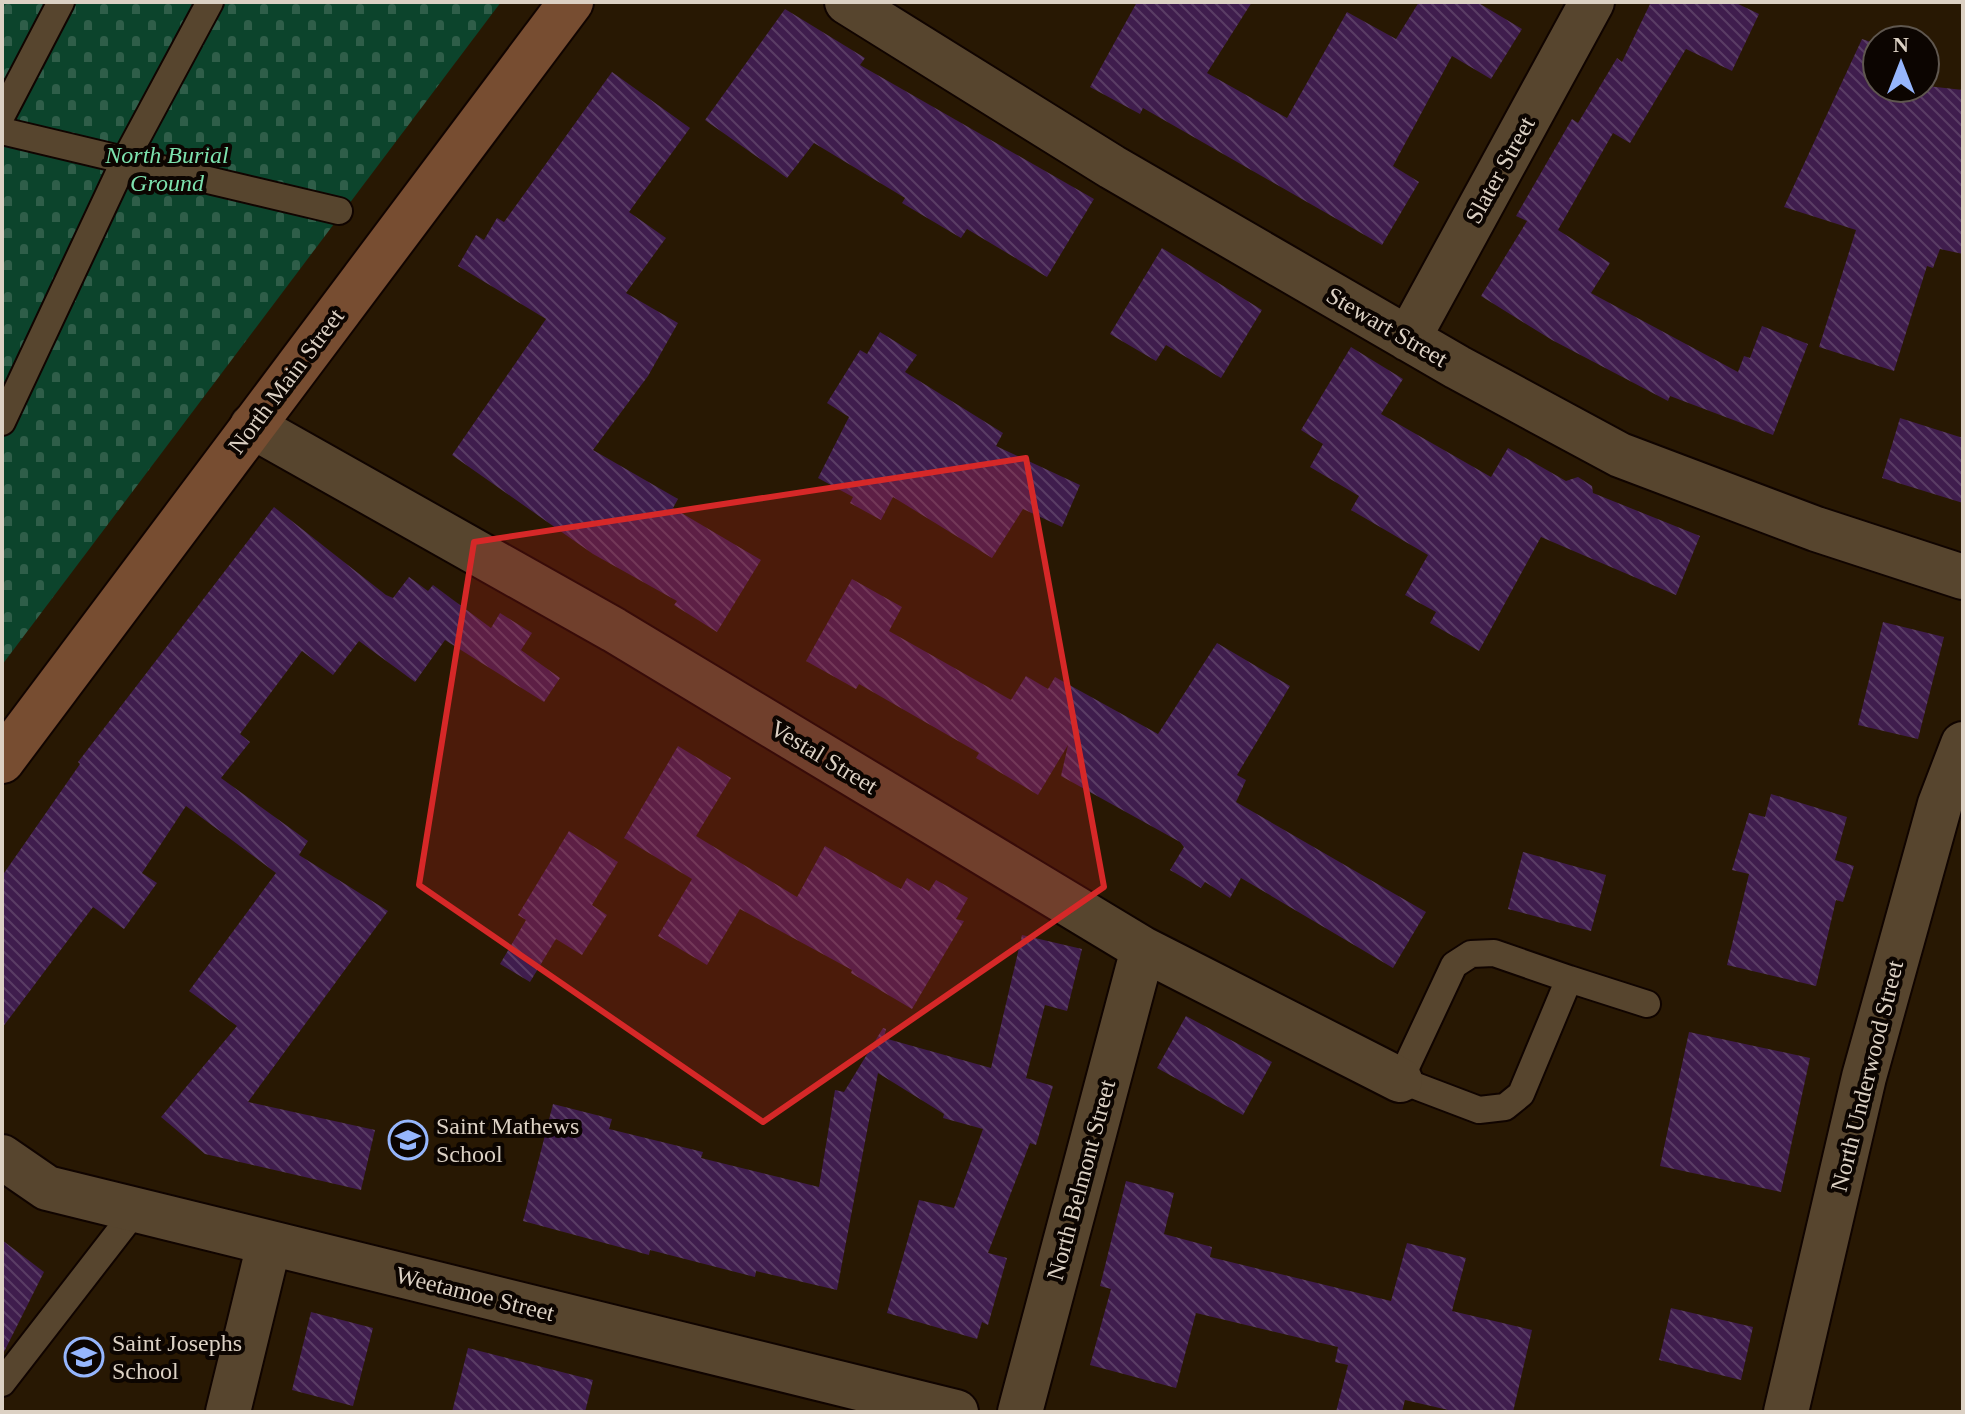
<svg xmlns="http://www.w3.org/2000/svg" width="1965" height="1414" viewBox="0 0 1965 1414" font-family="'Times New Roman',serif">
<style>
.cemetery{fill:url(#cemetery-stones)}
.building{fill:url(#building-back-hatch)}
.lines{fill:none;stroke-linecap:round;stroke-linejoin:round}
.lane-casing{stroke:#100400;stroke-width:30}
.street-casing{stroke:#100400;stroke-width:48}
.secondary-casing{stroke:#100400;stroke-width:48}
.lane{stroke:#57452e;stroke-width:26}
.street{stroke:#57452e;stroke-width:44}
.secondary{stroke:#774d31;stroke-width:44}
.marked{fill:#d62828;fill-opacity:0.2;stroke:#d62828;stroke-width:6;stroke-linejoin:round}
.labels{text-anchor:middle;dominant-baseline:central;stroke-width:8;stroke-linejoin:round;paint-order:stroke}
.park-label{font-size:24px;font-style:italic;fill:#7de2ae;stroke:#0c0501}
.street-label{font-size:24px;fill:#dcd1c4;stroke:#0c0501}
.poi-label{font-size:24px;fill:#dcd1c4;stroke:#0c0501;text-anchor:start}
</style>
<defs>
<pattern id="cemetery-stones" width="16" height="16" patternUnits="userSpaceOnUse" patternTransform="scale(2)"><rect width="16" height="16" fill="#0c442c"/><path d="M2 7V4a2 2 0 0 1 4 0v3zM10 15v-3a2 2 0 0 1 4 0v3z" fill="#2f5e49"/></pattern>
<pattern id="building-back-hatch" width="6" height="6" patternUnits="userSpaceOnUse" patternTransform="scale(2)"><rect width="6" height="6" fill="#3f1d4d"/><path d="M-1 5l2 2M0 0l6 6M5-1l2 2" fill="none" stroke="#5a3d65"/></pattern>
</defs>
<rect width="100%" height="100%" fill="#281803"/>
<path class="cemetery" d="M 2,2 L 501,2 L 2,665 Z"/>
<path class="building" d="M 1137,2 L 1252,2 L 1207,73 L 1287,118 L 1347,12 L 1396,39 L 1419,2 L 1477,2 L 1522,29 L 1491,79 L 1452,56 L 1393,166 L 1419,182 L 1382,245 L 1143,108 L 1140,114 L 1090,87 Z
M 1651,2 L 1734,2 L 1759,14 L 1732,71 L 1686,49 L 1630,143 L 1613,133 L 1558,230 L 1610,263 L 1591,293 L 1738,372 L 1744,356 L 1750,358 L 1762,326 L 1808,344 L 1773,435 L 1670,396 L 1668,401 L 1552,340 L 1481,296 L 1527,221 L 1516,216 L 1572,119 L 1578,123 L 1617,58 L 1622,62 Z
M 785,9 L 865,58 L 860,65 L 1094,199 L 1047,277 L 967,229 L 961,238 L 902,203 L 905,198 L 814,143 L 787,178 L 705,120 Z
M 1862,39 L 1877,44 L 1877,88 L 1925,88 L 1925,61 L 1935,65 L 1927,86 L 1963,90 L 1963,254 L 1940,249 L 1933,268 L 1927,266 L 1894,371 L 1819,347 L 1856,230 L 1784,207 Z
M 612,72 L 690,128 L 629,212 L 666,238 L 626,293 L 678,323 L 648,376 L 593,450 L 678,499 L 673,508 L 761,560 L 717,632 L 674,605 L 677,601 L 593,554 L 452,455 L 546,319 L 458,266 L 476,235 L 484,240 L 497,218 L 504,222 Z
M 1162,248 L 1262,310 L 1221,378 L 1166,345 L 1156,361 L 1110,334 Z
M 880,332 L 917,355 L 905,372 L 1003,433 L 996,446 L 1080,485 L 1062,527 L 1023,509 L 992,558 L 893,497 L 881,520 L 850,503 L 853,497 L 818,478 L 849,417 L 827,403 L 860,350 L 867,354 Z
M 1351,347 L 1403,379 L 1381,414 L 1491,477 L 1508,448 L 1566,481 L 1578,477 L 1592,486 L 1593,493 L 1700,536 L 1676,595 L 1541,537 L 1479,651 L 1430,623 L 1436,612 L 1405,595 L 1428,555 L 1351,510 L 1359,496 L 1310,467 L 1323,444 L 1301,430 Z
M 1900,418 L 1963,438 L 1963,503 L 1882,478 Z
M 274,507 L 386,595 L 393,598 L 409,577 L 428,591 L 433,585 L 491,628 L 500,613 L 532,633 L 521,650 L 560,678 L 544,702 L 445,640 L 415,682 L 359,641 L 333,675 L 302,651 L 240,734 L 250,742 L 221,778 L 308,841 L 299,855 L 388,911 L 248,1102 L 375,1130 L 361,1190 L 205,1154 L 161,1117 L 237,1026 L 189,991 L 276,873 L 186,806 L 142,873 L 157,883 L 124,929 L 93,907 L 2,1028 L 2,876 L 80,764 L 78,762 Z
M 852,579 L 902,607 L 889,631 L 1011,700 L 1026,676 L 1048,689 L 1055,677 L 1158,734 L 1217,643 L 1290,686 L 1237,775 L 1246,780 L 1236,802 L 1426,912 L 1393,968 L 1241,878 L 1230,898 L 1205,882 L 1201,888 L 1170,870 L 1184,847 L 1180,842 L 1061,776 L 1068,745 L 1038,795 L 976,758 L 979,753 L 859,684 L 856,689 L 806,661 Z
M 1883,622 L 1944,637 L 1918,739 L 1858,725 Z
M 678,746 L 731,778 L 696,836 L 797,897 L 825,846 L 901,889 L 907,878 L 929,891 L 936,880 L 968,898 L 956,919 L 964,921 L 912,1009 L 851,973 L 852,970 L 740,909 L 707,965 L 658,936 L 692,879 L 624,838 Z
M 1771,794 L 1847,817 L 1835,860 L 1854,866 L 1843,902 L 1836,900 L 1816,986 L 1727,965 L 1749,874 L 1732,870 L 1749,813 L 1765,817 Z
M 569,831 L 618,862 L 592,905 L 607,915 L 582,955 L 556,939 L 530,982 L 500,964 L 526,920 L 518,915 Z
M 1523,852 L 1606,875 L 1591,931 L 1508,909 Z
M 1022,935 L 1082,949 L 1067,1011 L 1045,1005 L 1026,1078 L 1053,1086 L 1036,1145 L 1030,1143 L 988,1253 L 1007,1258 L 988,1325 L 982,1322 L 977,1339 L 887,1313 L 919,1200 L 954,1208 L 983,1129 L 943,1118 L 944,1114 L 878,1073 L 837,1290 L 756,1271 L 755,1277 L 650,1250 L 649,1255 L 523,1221 L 553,1104 L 612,1119 L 609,1129 L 703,1152 L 701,1158 L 819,1187 L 835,1090 L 844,1092 L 883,1028 L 886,1029 L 884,1038 L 991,1068 Z
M 1186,1016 L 1272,1062 L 1243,1115 L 1157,1068 Z
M 1689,1032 L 1810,1058 L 1781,1192 L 1660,1166 Z
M 1126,1181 L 1174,1193 L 1164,1234 L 1212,1247 L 1210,1257 L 1391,1301 L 1407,1243 L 1466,1258 L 1452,1311 L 1532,1330 L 1513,1412 L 1457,1412 L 1405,1400 L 1402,1412 L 1336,1412 L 1348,1365 L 1335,1362 L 1338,1347 L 1196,1313 L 1176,1388 L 1090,1365 L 1111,1289 L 1100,1286 Z
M 2,1240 L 44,1272 L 2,1356 Z
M 1671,1308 L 1753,1327 L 1741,1380 L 1659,1360 Z
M 311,1312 L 373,1328 L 353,1406 L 292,1390 Z
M 468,1348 L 593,1380 L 585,1412 L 452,1412 Z"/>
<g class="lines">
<g class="lane-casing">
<path id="lane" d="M 2,115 L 61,2
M 2,131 L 339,211
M 2,422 L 125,160 L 210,2
M 1494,953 L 1569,979 L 1521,1094 L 1505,1107 L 1479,1110 L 1400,1080 L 1454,965 L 1471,954 Z
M 1569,979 L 1647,1004
M 2,1383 L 136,1210"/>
</g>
<g class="street-casing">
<path id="street" d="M 847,2 L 1112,167 L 1457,367 L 1620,455 L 1816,529 L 1963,577
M 1408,339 L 1592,2
M 252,426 L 614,630 L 1143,949 L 1400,1080
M 2,1157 L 47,1188 L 956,1412
M 228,1412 L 269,1244
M 1020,1412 L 1143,949
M 1786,1412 L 1864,1077 L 1940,804 L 1963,744"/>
</g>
<g class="secondary-casing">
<path id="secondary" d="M 2,761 L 571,2"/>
</g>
<use href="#lane" class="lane"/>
<use href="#street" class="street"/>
<use href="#secondary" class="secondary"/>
</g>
<path class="marked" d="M 1026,458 L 1104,887 L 763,1122 L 419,885 L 474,542 Z"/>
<defs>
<g id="school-ring" transform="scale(2)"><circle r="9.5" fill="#0c0501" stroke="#96b6fd" stroke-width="1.5"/><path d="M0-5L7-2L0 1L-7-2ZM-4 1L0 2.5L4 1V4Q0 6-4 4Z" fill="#96b6fd"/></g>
</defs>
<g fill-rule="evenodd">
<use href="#school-ring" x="408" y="1140"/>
<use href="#school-ring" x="84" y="1357"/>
</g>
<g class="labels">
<g class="park-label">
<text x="167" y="155">North Burial<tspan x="167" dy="28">Ground</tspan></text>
</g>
<g class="street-label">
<text transform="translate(1500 170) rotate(-61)">Slater Street</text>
<text transform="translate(1387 327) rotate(30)">Stewart Street</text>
<text transform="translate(286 381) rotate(-53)">North Main Street</text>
<text transform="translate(824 757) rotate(31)">Vestal Street</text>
<text transform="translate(1867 1076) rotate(-76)">North Underwood Street</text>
<text transform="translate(1081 1180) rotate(-75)">North Belmont Street</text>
<text transform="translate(475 1294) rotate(14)">Weetamoe Street</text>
</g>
<g class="poi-label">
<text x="436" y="1126">Saint Mathews<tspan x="436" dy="28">School</tspan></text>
<text x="112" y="1343">Saint Josephs<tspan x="112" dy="28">School</tspan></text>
</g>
</g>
<rect width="1965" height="1414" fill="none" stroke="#dcd1c4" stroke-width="8"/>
<g transform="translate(1901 64)"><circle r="38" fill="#0c0501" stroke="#5f574f" stroke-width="2"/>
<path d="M0-6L14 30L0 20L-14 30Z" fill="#96b6fd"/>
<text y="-12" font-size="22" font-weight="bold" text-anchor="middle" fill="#dcd1c4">N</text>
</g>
</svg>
